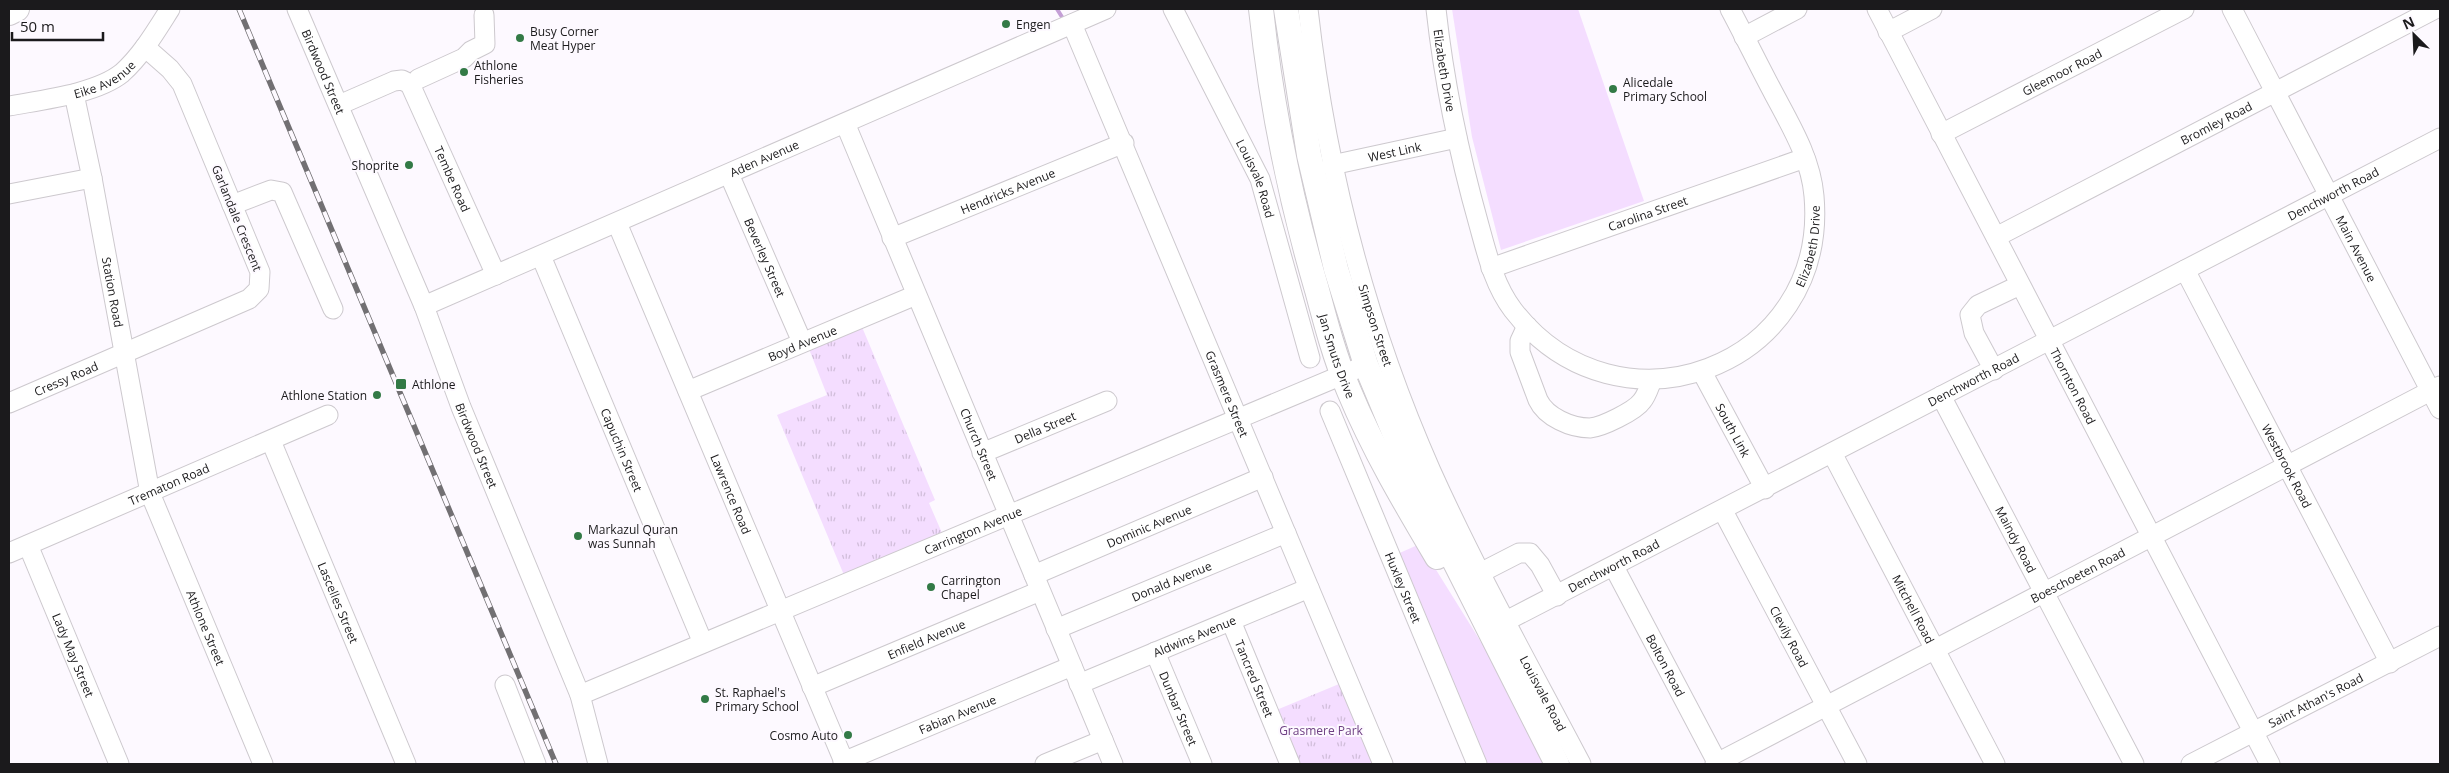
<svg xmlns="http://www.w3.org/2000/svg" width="2449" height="773" viewBox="0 0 2449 773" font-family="'Open Sans',sans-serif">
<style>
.grass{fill:#f4ddff}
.park{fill:url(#park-tufts)}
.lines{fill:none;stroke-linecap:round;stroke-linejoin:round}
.stream{stroke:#c49fd6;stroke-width:4}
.minor-casing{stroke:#cdc9ce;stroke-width:21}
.major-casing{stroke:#cdc9ce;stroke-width:26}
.minor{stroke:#fff;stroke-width:19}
.major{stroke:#fff;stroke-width:24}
.rail-casing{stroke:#727073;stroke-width:5.5}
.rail{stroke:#fdf9ff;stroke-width:4;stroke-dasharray:11;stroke-linecap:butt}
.poi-dot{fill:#337a46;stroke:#fdf9ff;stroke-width:2}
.labels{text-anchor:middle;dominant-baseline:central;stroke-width:4;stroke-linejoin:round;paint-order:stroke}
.poi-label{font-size:12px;fill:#1b1a1c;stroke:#fdf9ff;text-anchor:start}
.street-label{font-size:12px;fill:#1b1a1c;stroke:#fdf9ff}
.park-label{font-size:12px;fill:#6f4184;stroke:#fdf9ff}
</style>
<defs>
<pattern id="park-tufts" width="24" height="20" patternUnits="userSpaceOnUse" patternTransform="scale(1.25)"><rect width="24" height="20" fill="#f4ddff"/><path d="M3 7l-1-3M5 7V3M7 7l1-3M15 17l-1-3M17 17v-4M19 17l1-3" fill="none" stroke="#d1bdda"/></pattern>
</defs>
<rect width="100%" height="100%" fill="#fdf9ff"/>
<path class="grass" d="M 1452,9 L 1578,9 L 1644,201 L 1501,250 L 1472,137 Z
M 1420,544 L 1494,663 L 1546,764 L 1482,764 L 1395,555 Z"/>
<path class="park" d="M 862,327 L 935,500 L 929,503 L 942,533 L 844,575 L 777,415 L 827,395 L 809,349 Z
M 1339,684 L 1373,764 L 1296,764 L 1274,711 Z"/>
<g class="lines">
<path class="stream" d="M 1057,9 L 1062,17"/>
<g class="minor-casing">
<g id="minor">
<path id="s1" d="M 297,9 L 424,306 L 461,407 L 580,695 L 598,764"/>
<path id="s2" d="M 1173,9 L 1260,179 L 1310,358"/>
<path id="s3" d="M 1308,9 C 1326,168 1366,324 1431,471 C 1476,571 1530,667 1581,764"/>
<path id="s4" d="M 1436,9 C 1444,82 1459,154 1479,225 C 1487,254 1494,285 1513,310 C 1618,446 1829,367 1814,196 C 1811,159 1791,126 1774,94 C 1759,66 1745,37 1730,9"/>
<path id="s5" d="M 1877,9 L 2270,764"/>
<path id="s6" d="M 2232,9 L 2440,409"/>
<path id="s7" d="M 1072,24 L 1383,764"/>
<path d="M 1888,32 L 1932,9"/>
<path d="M 1744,37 L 1797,9"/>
<path d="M 418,79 L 464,58 L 471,51 L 485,44 L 484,15"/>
<path id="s8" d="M 74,94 L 92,178 L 150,493 L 263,764"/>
<path id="s9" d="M 339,105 L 394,81 L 402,80 L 410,84 L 496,275"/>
<path id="s10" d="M 9,106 C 41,100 96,94 122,73 C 142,55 156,31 170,9"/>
<path id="s11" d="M 845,123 L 1113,764"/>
<path id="s12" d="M 1941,134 L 2184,9"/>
<path id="s13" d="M 1332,165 L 1457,138"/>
<path id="s14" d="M 729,174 L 802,342"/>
<path d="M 9,194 L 92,178"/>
<path d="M 232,205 L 271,190 L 282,192 L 333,309"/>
<path id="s15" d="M 617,223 L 845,764"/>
<path id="s16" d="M 1996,237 L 2435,9"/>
<path id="s17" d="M 892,238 L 1124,143"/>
<path id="s18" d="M 541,256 L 703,643"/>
<path id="s19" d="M 1491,268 L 1805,158"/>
<path id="s20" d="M 2185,270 L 2390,663"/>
<path id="s21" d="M 424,306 L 1106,9"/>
<path d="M 1527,326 L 1520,341 L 1520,352 L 1538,400 C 1546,417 1571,428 1590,428 C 1602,427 1635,411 1642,401 C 1647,395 1649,387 1652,380"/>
<path d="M 1994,370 L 1974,333 L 1970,315 L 1978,305 L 2020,285"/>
<path id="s22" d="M 1702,372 L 1765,489"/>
<path id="s23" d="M 688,391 L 916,295"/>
<path id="s24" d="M 1941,396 L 2134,764"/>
<path id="s25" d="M 9,403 L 249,299 L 259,289 L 260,272 L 182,84 L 170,69 L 145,47"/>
<path id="s26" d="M 1330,411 L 1477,764"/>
<path id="s27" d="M 271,441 L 406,764"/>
<path id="s28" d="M 982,453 L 1107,401"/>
<path id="s29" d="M 1832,453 L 1995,764"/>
<path id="s30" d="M 1723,511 L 1857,764"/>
<path id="s31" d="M 28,545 L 119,764"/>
<path id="s32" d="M 9,553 L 328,415"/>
<path id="s33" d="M 1614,567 L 1718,764"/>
<path d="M 1480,573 L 1519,553 L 1530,553 L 1540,565 L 1557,596"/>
<path id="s34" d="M 1034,575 L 1263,477"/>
<path id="s35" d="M 1231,621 L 1290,764"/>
<path id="s36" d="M 1506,621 L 2440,138"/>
<path id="s37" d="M 1056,629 L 1286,533"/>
<path id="s38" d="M 1155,652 L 1202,764"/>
<path id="s39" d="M 1079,684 L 1309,588"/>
<path d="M 505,685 L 536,764"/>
<path id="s40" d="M 812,687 L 1040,591"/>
<path id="s41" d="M 580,695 L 1366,365"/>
<path id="s42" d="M 843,762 L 1072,666"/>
<path d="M 1045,764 L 1103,740"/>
<path id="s43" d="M 1715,764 L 2440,386"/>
<path id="s44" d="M 2191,764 L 2440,636"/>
</g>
</g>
<g class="major-casing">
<g id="major">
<path id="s45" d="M 1261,9 C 1271,104 1290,198 1317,290 C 1326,324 1335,358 1349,391 C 1373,449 1405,503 1437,557"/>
<path d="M 1286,9 L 1309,155 L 1336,269 L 1366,365 L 1417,487 L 1557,764"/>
<path d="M 9,13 L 17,9"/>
</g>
</g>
<use href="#minor" class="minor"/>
<use href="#major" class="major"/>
<g class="rail-casing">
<path id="rail" d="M 239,9 L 556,764"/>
</g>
<use href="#rail" class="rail"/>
</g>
<g class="poi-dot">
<circle cx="1006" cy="24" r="5"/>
<circle cx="520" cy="38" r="5"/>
<circle cx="464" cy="72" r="5"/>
<circle cx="1613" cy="89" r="5"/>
<circle cx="409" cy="165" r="5"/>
<rect x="395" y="378" width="12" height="12" rx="2.5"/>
<circle cx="377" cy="395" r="5"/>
<circle cx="578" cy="536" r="5"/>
<circle cx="931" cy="587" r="5"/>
<circle cx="705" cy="699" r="5"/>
<circle cx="848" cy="735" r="5"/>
</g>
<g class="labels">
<g class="poi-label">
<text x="1016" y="24">Engen</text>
<text x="530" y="31">Busy Corner<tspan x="530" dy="14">Meat Hyper</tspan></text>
<text x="474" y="65">Athlone<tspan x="474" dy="14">Fisheries</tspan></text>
<text x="1623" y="82">Alicedale<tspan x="1623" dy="14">Primary School</tspan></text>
<text x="399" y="165" text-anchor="end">Shoprite</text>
<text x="412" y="384">Athlone</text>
<text x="367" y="395" text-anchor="end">Athlone Station</text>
<text x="588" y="529">Markazul Quran<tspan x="588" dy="14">was Sunnah</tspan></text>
<text x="941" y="580">Carrington<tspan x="941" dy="14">Chapel</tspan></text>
<text x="715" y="692">St. Raphael's<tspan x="715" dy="14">Primary School</tspan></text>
<text x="838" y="735" text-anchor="end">Cosmo Auto</text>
</g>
<g class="street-label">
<text stroke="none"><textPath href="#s1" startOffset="68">Birdwood Street</textPath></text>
<text stroke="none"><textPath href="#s4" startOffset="62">Elizabeth Drive</textPath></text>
<text stroke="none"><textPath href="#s12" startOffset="136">Gleemoor Road</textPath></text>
<text stroke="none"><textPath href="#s10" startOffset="100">Eike Avenue</textPath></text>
<text stroke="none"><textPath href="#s16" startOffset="248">Bromley Road</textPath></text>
<text stroke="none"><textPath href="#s13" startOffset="64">West Link</textPath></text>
<text stroke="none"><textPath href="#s21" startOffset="371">Aden Avenue</textPath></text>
<text stroke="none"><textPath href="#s9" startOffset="181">Tembe Road</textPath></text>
<text stroke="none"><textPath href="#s2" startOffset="189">Louisvale Road</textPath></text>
<text stroke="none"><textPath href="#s17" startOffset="125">Hendricks Avenue</textPath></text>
<text stroke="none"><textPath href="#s36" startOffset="931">Denchworth Road</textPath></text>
<text stroke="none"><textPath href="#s19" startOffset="166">Carolina Street</textPath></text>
<text transform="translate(237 218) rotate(68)">Garlandale Crescent</text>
<text stroke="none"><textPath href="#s4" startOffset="698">Elizabeth Drive</textPath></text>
<text stroke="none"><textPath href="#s6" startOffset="270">Main Avenue</textPath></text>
<text stroke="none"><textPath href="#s14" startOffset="91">Beverley Street</textPath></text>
<text stroke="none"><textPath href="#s8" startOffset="202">Station Road</textPath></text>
<text stroke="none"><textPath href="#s3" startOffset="324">Simpson Street</textPath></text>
<text stroke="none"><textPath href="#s23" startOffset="124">Boyd Avenue</textPath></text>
<text stroke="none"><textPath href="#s45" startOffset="356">Jan Smuts Drive</textPath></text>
<text stroke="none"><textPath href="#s25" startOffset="62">Cressy Road</textPath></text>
<text stroke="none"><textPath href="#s36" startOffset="526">Denchworth Road</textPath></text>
<text stroke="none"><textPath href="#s5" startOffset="425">Thornton Road</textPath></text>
<text stroke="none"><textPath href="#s7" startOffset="401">Grasmere Street</textPath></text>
<text stroke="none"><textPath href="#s28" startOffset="68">Della Street</textPath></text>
<text stroke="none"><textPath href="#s22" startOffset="66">South Link</textPath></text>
<text stroke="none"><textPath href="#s11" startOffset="348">Church Street</textPath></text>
<text stroke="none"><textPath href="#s1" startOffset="472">Birdwood Street</textPath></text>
<text stroke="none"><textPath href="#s18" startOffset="210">Capuchin Street</textPath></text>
<text stroke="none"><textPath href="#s20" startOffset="221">Westbrook Road</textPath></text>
<text stroke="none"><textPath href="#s32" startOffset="174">Trematon Road</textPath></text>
<text stroke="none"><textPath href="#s15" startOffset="294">Lawrence Road</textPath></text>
<text stroke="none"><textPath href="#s34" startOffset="125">Dominic Avenue</textPath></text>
<text stroke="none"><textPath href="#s41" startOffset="426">Carrington Avenue</textPath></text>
<text stroke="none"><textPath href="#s24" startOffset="162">Maindy Road</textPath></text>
<text stroke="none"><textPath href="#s36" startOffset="121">Denchworth Road</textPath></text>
<text stroke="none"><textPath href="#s43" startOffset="409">Boeschoeten Road</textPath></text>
<text stroke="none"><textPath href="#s37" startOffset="125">Donald Avenue</textPath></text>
<text stroke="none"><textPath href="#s26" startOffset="191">Huxley Street</textPath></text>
<text stroke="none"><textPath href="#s27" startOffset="175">Lascelles Street</textPath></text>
<text stroke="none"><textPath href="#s29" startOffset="176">Mitchell Road</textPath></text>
<text stroke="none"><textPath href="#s8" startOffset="552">Athlone Street</textPath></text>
<text stroke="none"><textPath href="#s39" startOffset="125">Aldwins Avenue</textPath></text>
<text stroke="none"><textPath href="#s30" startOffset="142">Clevily Road</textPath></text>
<text stroke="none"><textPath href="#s40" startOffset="124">Enfield Avenue</textPath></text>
<text stroke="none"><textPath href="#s31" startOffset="119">Lady May Street</textPath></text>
<text stroke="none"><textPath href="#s33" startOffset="111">Bolton Road</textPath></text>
<text stroke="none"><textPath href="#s35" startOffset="62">Tancred Street</textPath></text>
<text stroke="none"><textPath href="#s3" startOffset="729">Louisvale Road</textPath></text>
<text stroke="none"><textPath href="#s44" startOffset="140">Saint Athan's Road</textPath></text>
<text stroke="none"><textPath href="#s38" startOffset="61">Dunbar Street</textPath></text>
<text stroke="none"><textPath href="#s42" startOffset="124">Fabian Avenue</textPath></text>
</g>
<g class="park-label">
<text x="1321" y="730">Grasmere Park</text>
</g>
</g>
<rect width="2449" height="773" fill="none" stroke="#1b1a1c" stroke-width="20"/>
<g transform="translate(2414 35) rotate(336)" stroke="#fdf9ff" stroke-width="4" paint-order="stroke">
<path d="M0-4L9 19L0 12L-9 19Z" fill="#1b1a1c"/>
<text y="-8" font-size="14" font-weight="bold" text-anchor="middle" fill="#1b1a1c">N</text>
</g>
<path d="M12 32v8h91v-8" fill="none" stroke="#1b1a1c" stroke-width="2.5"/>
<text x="20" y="32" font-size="15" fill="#1b1a1c" stroke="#fdf9ff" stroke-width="4" paint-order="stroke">50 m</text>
</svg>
